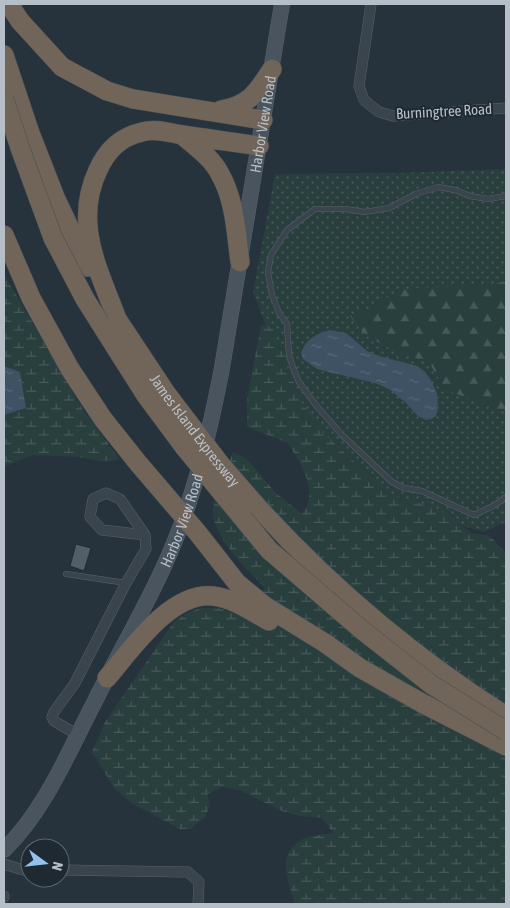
<svg xmlns="http://www.w3.org/2000/svg" width="510" height="908" viewBox="0 0 510 908" font-family="'Asap Condensed',sans-serif">
<style>
.grass{fill:url(#grass-dots)}
.forest{fill:url(#forest-firs)}
.wetland{fill:url(#wetland-marsh)}
.water{fill:url(#water-ripples)}
.building{fill:#525f69;stroke:#212b33}
.lines{fill:none;stroke-linecap:round;stroke-linejoin:round}
.lane-casing{stroke:#58626a;stroke-width:6}
.street-casing{stroke:#58626a;stroke-width:11}
.secondary-casing{stroke:#58626a;stroke-width:16}
.highway-casing{stroke:#454f57;stroke-width:20}
.lane{stroke:#3a444c;stroke-width:5}
.street{stroke:#3a444c;stroke-width:10}
.secondary{stroke:#49545f;stroke-width:15}
.highway{stroke:#716458;stroke-width:19}
.highway-bridge-casing{stroke:#454f57;stroke-width:20;stroke-linecap:butt}
.highway-bridge{stroke:#716458;stroke-width:19}
.labels{text-anchor:middle;dominant-baseline:central;stroke-width:4;stroke-linejoin:round;paint-order:stroke}
.street-label{font-size:15px;fill:#b6bfc7;stroke:#1f2931}
</style>
<defs>
<pattern id="grass-dots" width="8" height="8" patternUnits="userSpaceOnUse" patternTransform="scale(1.25)"><rect width="8" height="8" fill="#293f3e"/><path d="M2 2h.1M6 6h.1" fill="none" stroke="#465958" stroke-width="1.8" stroke-linecap="round"/></pattern>
<pattern id="forest-firs" width="22" height="20" patternUnits="userSpaceOnUse" patternTransform="scale(1.25)"><rect width="22" height="20" fill="#293f3e"/><path d="M5 1l3.5 6h-7zM16 11l3.5 6h-7z" fill="#465958"/></pattern>
<pattern id="wetland-marsh" width="20" height="14" patternUnits="userSpaceOnUse" patternTransform="scale(1.25)"><rect width="20" height="14" fill="#293f3e"/><path d="M1 5h8M5 5V1M11 12h8M15 12V8" fill="none" stroke="#465958"/></pattern>
<pattern id="water-ripples" width="26" height="14" patternUnits="userSpaceOnUse" patternTransform="scale(1.25)"><rect width="26" height="14" fill="#3e5263"/><path d="M2 4q2-2 4 0t4 0M15 11q2-2 4 0t4 0" fill="none" stroke="#586978"/></pattern>
</defs>
<rect width="100%" height="100%" fill="#26323c"/>
<path class="grass" d="M 506,169 L 506,522 L 484,532 L 369,498 L 300,416 L 253,292 L 275,174 L 396,173 Z"/>
<path class="forest" d="M 506,282 L 505,411 L 445,390 L 429,362 L 395,351 L 366,336 L 350,316 L 375,305 L 398,291 L 414,288 L 474,286 Z"/>
<path class="wetland" d="M 4,274 L 84,411 L 120,460 L 100,461 L 79,457 L 33,455 L 4,467 L 4,415 L 26,408 L 20,372 L 4,366 Z
M 261,325 L 274,328 L 284,351 L 288,372 L 300,400 L 322,432 L 390,495 L 416,502 L 445,513 L 472,533 L 490,536 L 506,553 L 506,904 L 295,904 C 288,883 277,855 299,841 C 308,835 324,835 333,833 L 322,818 L 299,816 L 282,811 L 239,790 L 222,787 L 208,794 L 209,808 L 205,817 L 190,829 L 180,829 L 131,803 L 114,788 L 92,752 L 105,722 L 173,623 C 199,602 211,606 241,614 L 265,588 C 248,571 208,532 213,506 C 217,489 227,469 233,452 L 247,459 L 275,492 L 302,514 C 320,491 301,465 288,443 L 247,427 L 247,399 Z"/>
<path class="water" d="M 330,330 L 346,333 L 367,351 L 379,356 L 417,366 L 424,371 L 431,380 L 437,394 L 438,408 L 436,416 L 431,419 L 426,420 L 418,416 L 406,403 L 389,389 L 375,383 L 317,369 L 303,359 L 301,353 C 306,339 316,334 330,330 Z
M 4,366 L 20,372 L 26,408 L 4,415 Z"/>
<path class="building" d="M 76,544 L 91,548 L 84,571 L 70,566 Z"/>
<g class="lines">
<g class="lane-casing">
<path id="lane" d="M 506,196 L 488,199 L 470,196 L 455,190 L 438,187 L 416,194 L 389,208 L 365,212 L 345,209 L 315,209 L 287,230 L 271,255 L 268,272 L 272,295 L 279,313 L 287,324 L 289,355 L 293,368 L 299,382 L 315,404 L 342,435 L 392,482 L 404,488 L 422,491 L 474,515 L 495,505 L 506,497
M 66,574 L 126,583"/>
</g>
<g class="street-casing">
<path id="street" d="M 371,4 L 359,86 L 364,100 L 379,112 L 393,116 L 506,108
M 78,735 L 54,721 L 52,717 L 54,712 L 75,683 L 126,583 L 146,549 L 145,535 L 120,499 L 106,493 L 93,499 L 90,517 L 102,530 L 145,535
M 4,864 L 23,870 L 30,870
M 60,870 L 188,872 L 199,882 L 198,904
M 4,896 L 4,897"/>
</g>
<g class="secondary-casing">
<g id="secondary">
<path id="s1" d="M 4,850 C 45,810 68,753 94,703 C 117,656 144,611 165,564 C 193,503 209,435 222,368 L 282,4"/>
</g>
</g>
<g class="highway-casing">
<path id="highway" d="M 9,4 L 20,21 L 62,67 L 107,91 L 133,99 L 263,120
M 4,55 L 30,133 L 55,197 L 88,267
M 221,110 C 250,105 257,92 272,69
M 182,135 C 196,147 212,158 220,174 C 235,200 236,233 240,262
M 4,235 L 31,298 L 70,369 L 103,419 L 138,463 L 197,532 L 237,583 L 265,606 L 325,643 L 360,668 L 420,702 L 506,746
M 117,319 C 98,268 73,223 98,170 C 107,150 120,137 142,132 C 156,128 170,133 183,135 C 208,139 233,142 259,146
M 255,504 C 329,586 413,657 506,716
M 107,678 C 131,650 171,591 213,596 C 233,598 252,612 269,621"/>
</g>
<use href="#lane" class="lane"/>
<use href="#street" class="street"/>
<use href="#secondary" class="secondary"/>
<use href="#highway" class="highway"/>
<g class="highway-bridge-casing">
<g id="highway-bridge">
<path d="M 4,99 L 20,148 L 53,238 L 85,299 L 119,353 L 145,394 L 185,448 L 269,550 L 362,630 L 432,685 L 506,731"/>
<path id="s2" d="M 117,319 L 166,393 L 221,465 L 255,504"/>
</g>
</g>
<use href="#highway-bridge" class="highway-bridge"/>
</g>
<g class="labels">
<g class="street-label">
<text transform="translate(444 111) rotate(-3)">Burningtree Road</text>
<text stroke="none"><textPath href="#s1" startOffset="781">Harbor View Road</textPath></text>
<text stroke="none"><textPath href="#s2" startOffset="136">James Island Expressway</textPath></text>
<text stroke="none"><textPath href="#s1" startOffset="376">Harbor View Road</textPath></text>
</g>
</g>
<rect width="510" height="908" fill="none" stroke="#b6bfc7" stroke-width="10"/>
<g transform="translate(45 863) rotate(105)"><circle r="24" fill="#1f2931" stroke="#5b656d"/>
<path d="M0-4L9 19L0 12L-9 19Z" fill="#94c2ee"/>
<text y="-8" font-size="14" font-weight="bold" text-anchor="middle" fill="#b6bfc7">N</text>
</g>
</svg>
